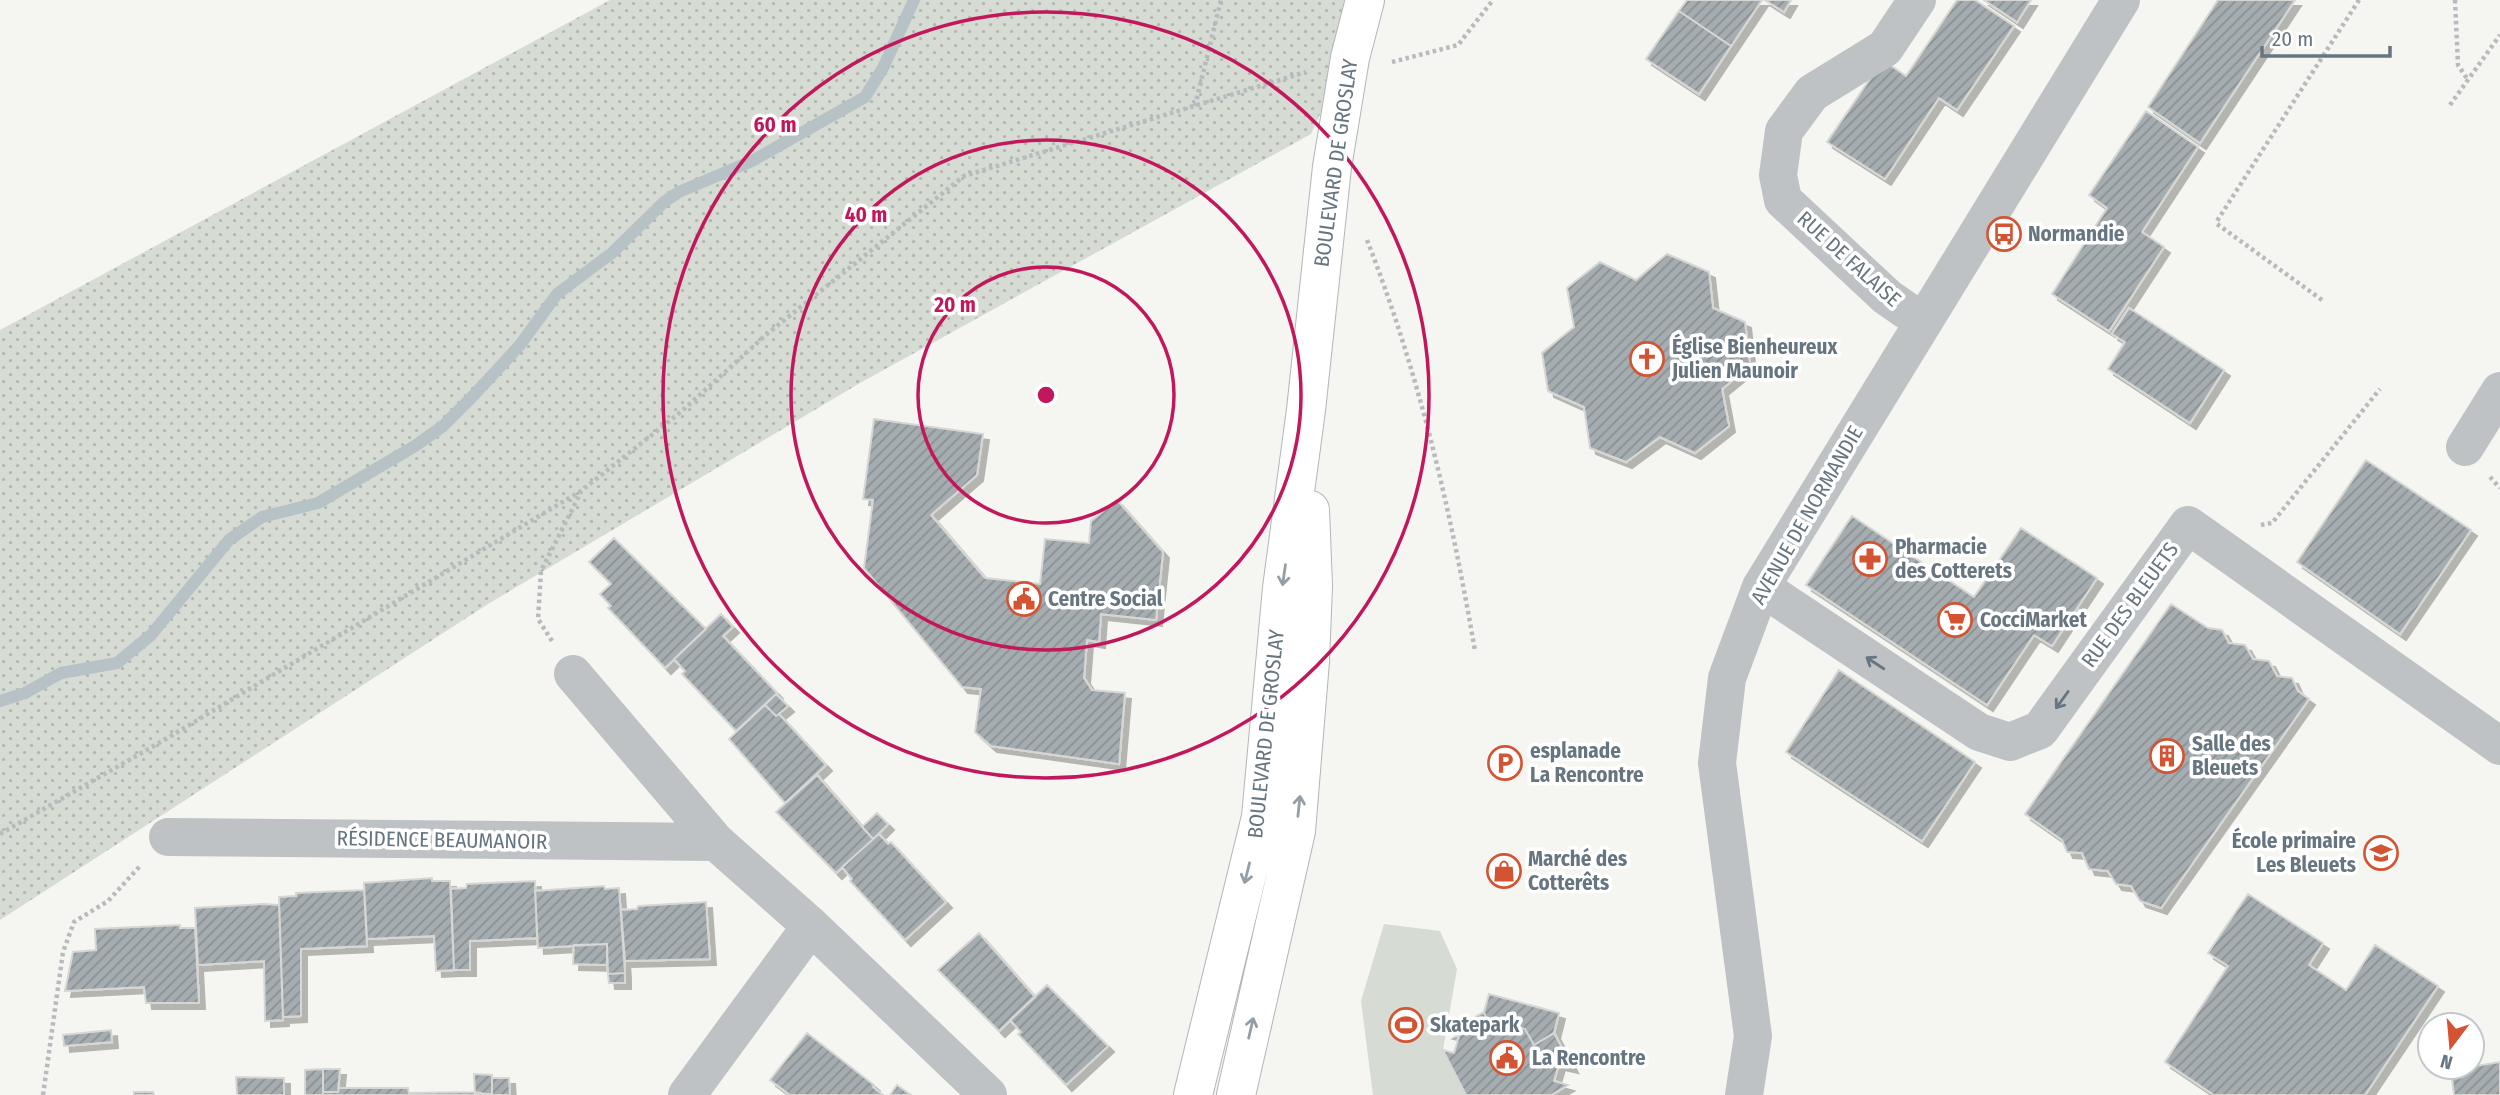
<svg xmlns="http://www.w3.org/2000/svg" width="2500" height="1095" viewBox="0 0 2500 1095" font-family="'Fira Sans Condensed',sans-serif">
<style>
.grass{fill:url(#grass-dots)}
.garden{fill:#d6dbd3}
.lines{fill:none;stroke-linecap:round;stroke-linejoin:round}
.stream{stroke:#b7c2c6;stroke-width:12}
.building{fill:url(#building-hatch);stroke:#d6d6d4;stroke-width:2;filter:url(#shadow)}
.major-casing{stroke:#b2b6b9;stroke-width:40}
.path{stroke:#b8bbbd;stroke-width:4.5;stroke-dasharray:3.5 3.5;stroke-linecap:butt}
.minor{stroke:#bec2c5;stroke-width:38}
.major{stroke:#fff;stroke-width:38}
.oneway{stroke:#949ea6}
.oneway2{stroke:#667580}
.ring{fill:none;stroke:#c2185b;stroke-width:3.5}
.labels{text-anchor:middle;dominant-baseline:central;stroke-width:7;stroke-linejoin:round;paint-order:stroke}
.street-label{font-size:21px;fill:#667580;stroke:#fff}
.poi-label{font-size:21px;font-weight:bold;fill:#667580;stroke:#fff;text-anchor:start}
.centre{fill:#c2185b;stroke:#fff;stroke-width:3.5}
.ring-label{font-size:21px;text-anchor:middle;font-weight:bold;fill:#c2185b;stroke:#fff;stroke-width:7;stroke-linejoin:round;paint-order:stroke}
</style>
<defs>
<pattern id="grass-dots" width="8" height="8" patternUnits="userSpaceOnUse" patternTransform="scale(1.75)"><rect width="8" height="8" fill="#d6dbd3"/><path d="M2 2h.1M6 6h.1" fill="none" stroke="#b1b6b0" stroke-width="1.8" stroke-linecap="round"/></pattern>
<pattern id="building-hatch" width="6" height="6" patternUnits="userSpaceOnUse" patternTransform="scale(1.75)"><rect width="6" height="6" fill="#a5adb1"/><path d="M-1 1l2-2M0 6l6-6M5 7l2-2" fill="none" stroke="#8a9195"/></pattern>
<filter id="shadow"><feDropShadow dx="6" dy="6" stdDeviation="0" flood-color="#0004"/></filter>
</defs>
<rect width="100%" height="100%" fill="#f5f5f1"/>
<path class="grass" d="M 610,0 L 1372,0 L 1311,134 L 860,383 L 488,604 L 0,920 L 0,330 Z"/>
<path class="garden" d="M 1384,924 L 1440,931 L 1457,969 L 1443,1050 L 1466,1095 L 1373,1095 L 1361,1001 Z"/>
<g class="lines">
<path class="stream" d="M 0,701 L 25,693 L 61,673 L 117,663 L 151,635 L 229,540 L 262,517 L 318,503 L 415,446 L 443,426 L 473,396 L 520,345 L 557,294 L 612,253 L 664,202 L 679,192 L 752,161 L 865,97 L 883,68 L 914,0"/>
</g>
<path class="building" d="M 1687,0 L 1762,0 L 1731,46 L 1679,11 Z
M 1765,0 L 1791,0 L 1784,12 Z
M 1957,0 L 1975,0 L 2014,26 L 1957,110 L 1939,98 L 1885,179 L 1827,142 L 1883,60 L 1906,76 Z
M 1984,0 L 2031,0 L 2017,22 Z
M 2218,0 L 2295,0 L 2200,143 L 2148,107 Z
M 1679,11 L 1731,46 L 1699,94 L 1646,59 Z
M 2146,111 L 2198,147 L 2142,232 L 2164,247 L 2109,331 L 2052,294 L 2107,208 L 2089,195 Z
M 1667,254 L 1709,272 L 1713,308 L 1745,322 L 1750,366 L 1722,389 L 1729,426 L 1695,453 L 1660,437 L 1626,462 L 1590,448 L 1584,407 L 1548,391 L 1542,353 L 1574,327 L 1567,288 L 1600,262 L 1636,280 Z
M 2129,308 L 2224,370 L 2190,423 L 2108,369 L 2125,342 L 2112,334 Z
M 874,419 L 983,434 L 977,475 L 931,515 L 985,578 L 1040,584 L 1045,539 L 1089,543 L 1091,521 L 1117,500 L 1163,552 L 1156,620 L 1101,614 L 1099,642 L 1087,640 L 1084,678 L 1092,690 L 1125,693 L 1119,764 L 991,746 L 975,732 L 981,689 L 962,687 L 864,568 L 873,500 L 863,499 Z
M 2366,460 L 2471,530 L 2400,634 L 2297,562 Z
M 1852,516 L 1974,597 L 2021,528 L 2097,578 L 2052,646 L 2034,635 L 1987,705 L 1806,585 Z
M 614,538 L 706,629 L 665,668 L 608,608 L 611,606 L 600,594 L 611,584 L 589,562 Z
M 2171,604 L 2208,628 L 2222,630 L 2229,643 L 2245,645 L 2253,659 L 2269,661 L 2277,676 L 2292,678 L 2298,691 L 2309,699 L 2161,908 L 2140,901 L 2131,886 L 2116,884 L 2108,871 L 2089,869 L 2082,853 L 2067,852 L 2062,840 L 2025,814 Z
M 721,614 L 733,627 L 723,636 L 777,693 L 736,731 L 682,674 L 685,671 L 674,659 Z
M 1839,670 L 1975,762 L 1922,841 L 1786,752 Z
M 776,694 L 788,706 L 776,716 L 765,705 Z
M 765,705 L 776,716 L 779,714 L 826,765 L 785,803 L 729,739 Z
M 817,775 L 873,839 L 836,873 L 776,812 Z
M 877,813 L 888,824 L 873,839 L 862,827 Z
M 879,834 L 888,844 L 891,842 L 946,902 L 905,940 L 850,881 L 852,879 L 842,867 Z
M 432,878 L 432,881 L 450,881 L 454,970 L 436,971 L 434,936 L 367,939 L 364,883 Z
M 535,881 L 537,938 L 470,941 L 470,970 L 454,970 L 451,889 L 466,888 L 467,884 Z
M 604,886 L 605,889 L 619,888 L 625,973 L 608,974 L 607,944 L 538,948 L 535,891 Z
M 364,890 L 367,946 L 301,949 L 301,1016 L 283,1017 L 279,897 L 296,896 L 296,893 Z
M 2248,894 L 2323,943 L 2309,965 L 2346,990 L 2375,945 L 2438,986 L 2365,1095 L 2214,1095 L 2165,1062 L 2228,966 L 2208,953 Z
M 706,902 L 710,959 L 625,961 L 621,910 L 637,909 L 638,906 Z
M 263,904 L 279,905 L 283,1020 L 265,1021 L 264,961 L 198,965 L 195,908 Z
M 180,925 L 180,928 L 195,928 L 199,1003 L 146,1003 L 144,987 L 65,991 L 73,952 L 96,950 L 95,929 Z
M 979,933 L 1035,997 L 999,1031 L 938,970 Z
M 607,944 L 607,965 L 573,964 L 574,945 Z
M 625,973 L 625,983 L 609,983 L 608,974 Z
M 1047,985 L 1108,1046 L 1066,1085 L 1018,1034 L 1021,1032 L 1010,1020 Z
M 1489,994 L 1559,1013 L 1554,1033 L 1534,1045 L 1525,1029 L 1510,1024 L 1491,1033 L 1484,1012 Z
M 1484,1012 L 1491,1033 L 1510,1024 L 1525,1029 L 1534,1045 L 1554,1033 L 1572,1067 L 1559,1064 L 1554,1081 L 1568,1085 L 1551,1095 L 1466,1095 L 1443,1050 L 1454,1053 L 1459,1036 L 1447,1033 Z
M 111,1030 L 112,1042 L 64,1046 L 63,1035 Z
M 807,1033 L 874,1085 L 873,1087 L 883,1095 L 790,1095 L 770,1080 Z
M 2500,1062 L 2500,1095 L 2454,1095 L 2451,1070 Z
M 323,1069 L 340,1069 L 338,1092 L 323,1092 Z
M 323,1069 L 323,1095 L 305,1095 L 305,1070 Z
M 474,1074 L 492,1075 L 492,1094 L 475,1094 Z
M 236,1077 L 284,1078 L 284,1095 L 237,1095 Z
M 492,1078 L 509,1078 L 510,1095 L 492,1095 Z
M 897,1085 L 911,1095 L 890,1095 Z
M 339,1088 L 408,1088 L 409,1095 L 323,1095 L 323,1092 L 338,1092 Z
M 134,1092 L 153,1092 L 154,1095 L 134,1095 Z
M 475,1092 L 492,1095 L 409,1095 L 409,1093 Z"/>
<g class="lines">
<g class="major-casing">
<path id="major" d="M 1193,1095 L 1261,817 L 1282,588 L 1306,410 L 1332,167 L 1350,58 L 1365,0
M 1236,1095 L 1296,831 L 1310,661 L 1313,586 L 1310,510"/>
</g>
<path class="path" d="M 2455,0 L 2458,65 L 2468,80
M 1392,62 L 1458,45 L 1493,0
M 2450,105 L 2500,35
M 1195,106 L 1221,0
M 1367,240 C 1419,373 1451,511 1475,651
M 2322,300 L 2217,224 L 2217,221 L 2359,0
M 2490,477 L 2500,488
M 2261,525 L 2272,523 L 2380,389
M 552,641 L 538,619 L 541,571 L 581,492
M 0,834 L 164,740 L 581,491 L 682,411 L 767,334 L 964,176 L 1306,72
M 43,1095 L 63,952 L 74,922 L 108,901 L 141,865"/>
<path class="minor" d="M 1917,0 L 1885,48 L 1812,93 L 1784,131 L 1778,175 L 1783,200 L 1887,297 L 1923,322
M 2465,447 L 2500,391
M 1761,587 L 1979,732 L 2010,742 L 2040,730 L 2188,525 L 2500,746
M 573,674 L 716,842 L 811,926 L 988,1095
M 168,837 L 716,842
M 687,1095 L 811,926
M 1744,1095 L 1753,1036 L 1717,763 L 1727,678 L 1761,587 L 2121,0"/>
<use href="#major" class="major"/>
</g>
<defs><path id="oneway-shaft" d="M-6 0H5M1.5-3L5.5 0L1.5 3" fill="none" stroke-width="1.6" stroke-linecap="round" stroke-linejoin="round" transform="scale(1.75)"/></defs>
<g class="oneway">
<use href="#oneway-shaft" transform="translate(1284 575) rotate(98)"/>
<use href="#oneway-shaft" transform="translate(1299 806) rotate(-84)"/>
<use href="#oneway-shaft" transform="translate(1247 873) rotate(104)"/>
<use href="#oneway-shaft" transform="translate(1251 1028) rotate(-77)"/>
</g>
<g class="oneway2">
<use href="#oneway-shaft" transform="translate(1875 663) rotate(-147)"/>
<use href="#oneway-shaft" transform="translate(2062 700) rotate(126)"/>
</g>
<g class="ring">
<circle cx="1046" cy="395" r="128"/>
<circle cx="1046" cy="395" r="255"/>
<circle cx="1046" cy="395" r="383"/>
</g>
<defs>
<g id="bus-ring" transform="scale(1.75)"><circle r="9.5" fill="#fff" stroke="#d35433" stroke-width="1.5"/><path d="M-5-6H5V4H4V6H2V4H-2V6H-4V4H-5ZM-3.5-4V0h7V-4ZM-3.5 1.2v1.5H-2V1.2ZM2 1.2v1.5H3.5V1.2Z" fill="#d35433"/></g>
<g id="church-ring" transform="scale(1.75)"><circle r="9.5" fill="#fff" stroke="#d35433" stroke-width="1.5"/><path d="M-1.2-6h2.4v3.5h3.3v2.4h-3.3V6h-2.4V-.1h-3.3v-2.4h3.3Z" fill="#d35433"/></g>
<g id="pharmacy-ring" transform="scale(1.75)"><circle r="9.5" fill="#fff" stroke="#d35433" stroke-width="1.5"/><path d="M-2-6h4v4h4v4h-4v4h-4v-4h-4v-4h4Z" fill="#d35433"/></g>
<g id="civic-ring" transform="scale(1.75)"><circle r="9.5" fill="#fff" stroke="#d35433" stroke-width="1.5"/><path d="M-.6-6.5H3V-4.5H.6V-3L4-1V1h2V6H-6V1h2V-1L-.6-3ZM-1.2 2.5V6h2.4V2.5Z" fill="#d35433"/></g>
<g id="supermarket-ring" transform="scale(1.75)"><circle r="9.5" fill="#fff" stroke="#d35433" stroke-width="1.5"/><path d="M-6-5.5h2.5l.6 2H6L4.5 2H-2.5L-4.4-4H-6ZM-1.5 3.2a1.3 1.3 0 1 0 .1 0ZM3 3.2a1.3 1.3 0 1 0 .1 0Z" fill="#d35433"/></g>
<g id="building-ring" transform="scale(1.75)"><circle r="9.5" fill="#fff" stroke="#d35433" stroke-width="1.5"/><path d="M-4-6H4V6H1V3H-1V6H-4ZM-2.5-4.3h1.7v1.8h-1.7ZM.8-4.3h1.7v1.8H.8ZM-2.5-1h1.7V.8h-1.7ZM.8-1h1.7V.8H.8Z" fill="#d35433"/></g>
<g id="parking-ring" transform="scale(1.75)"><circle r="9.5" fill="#fff" stroke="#d35433" stroke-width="1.5"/><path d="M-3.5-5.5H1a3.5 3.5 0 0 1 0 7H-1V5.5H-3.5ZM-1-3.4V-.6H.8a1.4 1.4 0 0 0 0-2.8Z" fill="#d35433"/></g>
<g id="school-ring" transform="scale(1.75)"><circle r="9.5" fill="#fff" stroke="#d35433" stroke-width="1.5"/><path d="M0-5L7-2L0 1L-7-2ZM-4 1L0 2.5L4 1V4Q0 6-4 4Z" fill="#d35433"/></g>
<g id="shop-ring" transform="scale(1.75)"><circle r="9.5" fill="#fff" stroke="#d35433" stroke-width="1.5"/><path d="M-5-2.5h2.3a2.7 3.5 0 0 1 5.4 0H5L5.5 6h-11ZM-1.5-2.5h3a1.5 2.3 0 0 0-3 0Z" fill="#d35433"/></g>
<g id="stadium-ring" transform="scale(1.75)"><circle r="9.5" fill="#fff" stroke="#d35433" stroke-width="1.5"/><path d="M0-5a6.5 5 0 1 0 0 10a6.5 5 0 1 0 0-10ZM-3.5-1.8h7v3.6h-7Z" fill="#d35433"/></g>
</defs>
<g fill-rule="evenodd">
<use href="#bus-ring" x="2004" y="234"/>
<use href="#church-ring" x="1647" y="359"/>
<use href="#pharmacy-ring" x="1870" y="559"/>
<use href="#civic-ring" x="1024" y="599"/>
<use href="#supermarket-ring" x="1955" y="620"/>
<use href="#building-ring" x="2167" y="756"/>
<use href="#parking-ring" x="1505" y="763"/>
<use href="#school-ring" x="2381" y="853"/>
<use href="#shop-ring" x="1504" y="871"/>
<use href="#stadium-ring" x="1406" y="1025"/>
<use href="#civic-ring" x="1507" y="1058"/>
</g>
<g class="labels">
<g class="street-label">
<text transform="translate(1336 163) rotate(-82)">BOULEVARD DE GROSLAY</text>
<text transform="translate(1849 259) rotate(42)">RUE DE FALAISE</text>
<text transform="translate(1807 515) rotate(-60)">AVENUE DE NORMANDIE</text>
<text transform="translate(2130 605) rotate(-54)">RUE DES BLEUETS</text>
<text transform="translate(1266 734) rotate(-84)">BOULEVARD DE GROSLAY</text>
<text transform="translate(442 840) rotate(1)">RÉSIDENCE BEAUMANOIR</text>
</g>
<g class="poi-label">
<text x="2028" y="234">Normandie</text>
<text x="1672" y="347">Église Bienheureux<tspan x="1672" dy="24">Julien Maunoir</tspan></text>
<text x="1895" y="547">Pharmacie<tspan x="1895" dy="24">des Cotterets</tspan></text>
<text x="1048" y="599">Centre Social</text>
<text x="1980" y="620">CocciMarket</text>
<text x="2192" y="744">Salle des<tspan x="2192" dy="24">Bleuets</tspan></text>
<text x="1530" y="751">esplanade<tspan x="1530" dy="24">La Rencontre</tspan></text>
<text x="2356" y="841" text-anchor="end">École primaire<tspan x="2356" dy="24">Les Bleuets</tspan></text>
<text x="1528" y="859">Marché des<tspan x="1528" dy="24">Cotterêts</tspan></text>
<text x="1430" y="1025">Skatepark</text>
<text x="1532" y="1058">La Rencontre</text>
</g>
</g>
<circle cx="1046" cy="395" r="10" class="centre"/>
<g class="ring-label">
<text x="775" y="132">60 m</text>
<text x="866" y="222">40 m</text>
<text x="955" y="312">20 m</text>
</g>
<g transform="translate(2451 1046) rotate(196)"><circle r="33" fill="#ffffff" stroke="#c2c8cc" stroke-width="2"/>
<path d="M0-5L12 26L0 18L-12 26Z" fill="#d35433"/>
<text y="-10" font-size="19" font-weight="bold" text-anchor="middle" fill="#667580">N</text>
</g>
<path d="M2262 46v10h128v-10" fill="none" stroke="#667580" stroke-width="3.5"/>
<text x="2272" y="46" font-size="21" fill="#667580" stroke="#ffffff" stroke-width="5" paint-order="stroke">20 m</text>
</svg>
